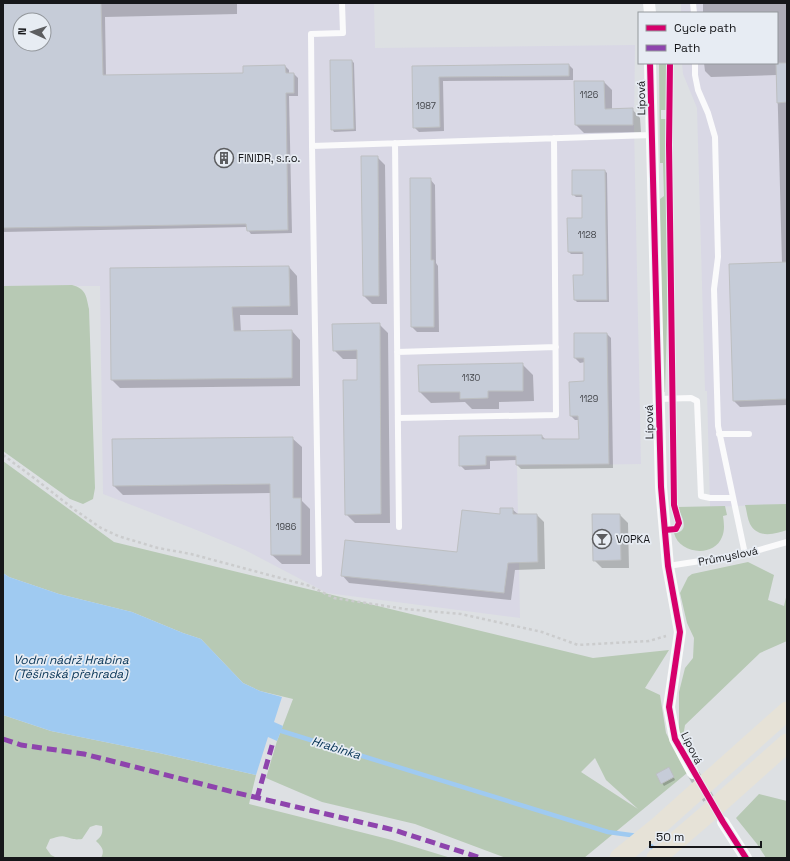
<svg xmlns="http://www.w3.org/2000/svg" width="790" height="861" viewBox="0 0 790 861" font-family="'Space Grotesk',sans-serif">
<style>
.industrial{fill:#d9d8e5;fill-rule:evenodd}
.green{fill:#b7c9b4;fill-rule:evenodd}
.water{fill:#9fcaf1}
.shadow{fill:#0003;fill-rule:evenodd}
.lines{fill:none;stroke-linecap:round;stroke-linejoin:round}
.stream{stroke:#9fcaf1;stroke-width:4.5}
.building{fill:#c6ccd8;stroke:#bdbfc1;fill-rule:evenodd}
.minor-tunnel{stroke:#b5b8bb;stroke-width:12;stroke-dasharray:12 6;stroke-linecap:butt}
.path{stroke:#cbcccd;stroke-width:2.5;stroke-dasharray:3 3;stroke-linecap:butt}
.service{stroke:#fafafb;stroke-width:6}
.minor{stroke:#fafafb;stroke-width:12}
.trunk{stroke:#e6e2d7;stroke-width:19}
.quiet{stroke:#8e44ad;stroke-width:5;stroke-dasharray:10 5;stroke-linecap:butt}
.cycleway-casing{stroke:#e7ecf3;stroke-width:8}
.cycleway{stroke:#d6006c;stroke-width:6}
.labels{text-anchor:middle;dominant-baseline:central;stroke-width:3.5;stroke-linejoin:round;paint-order:stroke}
.number-label{font-size:9px;fill:#45474c}
.street-label{font-size:11px;fill:#16171a;stroke:#e7ecf3}
.poi-label{font-size:11px;fill:#16171a;stroke:#e7ecf3;text-anchor:start}
.water-label{font-size:12px;font-style:italic;fill:#023053;stroke:#e7ecf3}
</style>
<rect width="100%" height="100%" fill="#dde0e3"/>
<path class="industrial" d="M 3,3 L 374,3 L 375,48 L 635,45 L 634,126 L 641,464 L 517,466 L 520,618 L 327,593 L 245,550 L 194,529 L 103,494 L 100,286 L 78,286 L 72,285 L 3,286 ZM 20,20 L 44,20 L 44,44 L 20,44 Z
M 681,3 L 787,3 L 787,504 L 710,507 L 707,391 L 705,391 L 697,108 L 683,74 L 682,63 L 777,63 L 777,13 L 681,13 Z"/>
<path class="green" d="M 659,63 L 666,63 L 666,110 L 661,110 L 661,119 L 666,119 L 668,283 L 665,392 L 663,392 L 660,199 L 664,196 L 663,163 L 660,163 Z
M 72,285 C 86,289 86,295 89,309 L 95,488 L 93,499 L 83,504 L 70,499 L 3,451 L 3,286 Z
M 3,461 L 114,542 L 593,658 L 669,650 L 645,688 L 660,695 L 666,733 L 687,773 L 584,858 L 506,858 L 415,824 L 322,802 L 266,778 L 277,741 L 293,699 L 260,691 L 243,683 L 201,639 L 183,633 L 132,612 L 59,594 L 9,577 L 3,573 ZM 595,758 L 606,780 L 638,809 L 581,772 Z
M 787,504 L 787,530 C 775,534 758,539 750,524 C 747,518 747,511 745,505 Z
M 725,506 L 727,515 L 723,516 C 724,523 725,530 722,537 C 714,558 679,554 674,533 C 690,532 683,517 677,507 Z
M 748,562 L 774,575 L 768,600 L 784,606 L 787,593 L 787,641 L 760,653 L 685,725 L 683,737 L 679,731 L 679,692 L 685,668 L 693,658 L 694,638 L 687,623 L 680,593 L 688,577 L 692,574 Z
M 3,715 L 51,731 L 159,753 L 256,775 L 249,804 L 392,840 L 451,858 L 101,858 C 105,850 102,847 96,841 C 102,836 103,833 102,826 L 96,825 L 90,827 L 82,839 C 74,840 74,839 66,837 C 61,835 55,838 50,839 L 46,848 L 51,855 L 57,858 L 3,858 Z
M 759,794 L 787,801 L 787,858 L 766,858 L 757,844 L 736,818 Z"/>
<path class="water" d="M 3,573 L 9,577 L 59,594 L 132,612 L 183,633 L 201,639 L 243,683 L 260,691 L 282,697 L 274,722 L 283,726 L 277,741 L 268,737 L 256,775 L 159,753 L 51,731 L 3,715 Z"/>
<path class="shadow" d="M 3,3 L 237,3 L 237,14 L 105,17 L 106,76 L 244,74 L 285,66 L 289,70 L 289,74 L 294,74 L 298,78 L 298,96 L 289,96 L 292,233 L 251,234 L 248,230 L 247,227 L 3,232 ZM 20,20 L 44,20 L 44,44 L 20,44 Z
M 703,3 L 787,3 L 787,405 L 740,407 L 734,401 L 782,264 L 777,75 L 711,77 L 705,71 L 704,63 L 777,63 L 777,13 L 703,13 Z
M 352,61 L 354,63 L 356,131 L 334,132 L 332,129 Z
M 569,65 L 573,69 L 573,80 L 443,81 L 444,131 L 419,132 L 414,127 L 413,67 Z
M 575,82 L 604,82 L 612,90 L 612,110 L 632,109 L 640,118 L 641,132 L 584,133 L 576,125 Z
M 362,157 L 377,157 L 385,165 L 387,304 L 372,304 L 364,296 Z
M 605,171 L 607,173 L 609,302 L 577,302 L 575,300 L 574,276 L 584,276 L 584,254 L 571,254 L 569,252 L 583,219 L 583,197 L 576,197 L 573,194 Z
M 430,179 L 435,185 L 436,263 L 438,266 L 439,332 L 417,332 L 412,327 Z
M 289,267 L 297,276 L 298,315 L 240,315 L 241,332 L 292,331 L 300,340 L 300,386 L 120,388 L 112,380 Z
M 379,324 L 388,333 L 390,523 L 355,523 L 346,514 L 358,381 L 358,359 L 343,359 L 334,350 Z
M 575,334 L 607,334 L 611,338 L 613,468 L 521,469 L 517,465 L 517,460 L 490,461 L 490,469 L 465,470 L 460,465 L 542,436 L 546,440 L 580,440 L 579,420 L 575,420 L 571,416 L 585,382 L 585,362 L 580,363 L 575,358 Z
M 522,364 L 533,375 L 534,401 L 499,402 L 499,409 L 472,409 L 465,402 L 431,403 L 420,392 Z
M 292,438 L 302,447 L 302,501 L 310,509 L 310,564 L 282,564 L 272,555 L 271,493 L 123,495 L 114,486 Z
M 512,509 L 519,515 L 537,515 L 544,522 L 545,569 L 515,570 L 511,600 L 349,583 L 342,575 L 458,553 L 502,515 Z
M 620,515 L 628,523 L 629,568 L 602,568 L 594,560 Z
M 671,771 L 675,780 L 664,786 L 662,783 Z"/>
<g class="lines">
<path class="stream" d="M 275,729 L 608,832 L 638,836
M 646,841 L 657,852"/>
</g>
<path class="building" d="M 3,3 L 101,3 L 103,75 L 243,73 L 243,66 L 285,65 L 286,73 L 294,73 L 294,93 L 286,93 L 288,230 L 247,231 L 246,224 L 3,228 ZM 20,20 L 44,20 L 44,44 L 20,44 Z
M 330,60 L 352,60 L 354,129 L 331,130 Z
M 776,63 L 787,63 L 787,102 L 777,103 Z
M 569,64 L 569,76 L 439,77 L 440,127 L 413,128 L 412,66 Z
M 574,81 L 604,81 L 605,109 L 633,108 L 633,125 L 575,125 Z
M 361,156 L 378,156 L 379,296 L 363,296 Z
M 572,170 L 605,170 L 607,300 L 574,300 L 573,275 L 583,275 L 583,252 L 568,252 L 567,218 L 582,218 L 582,195 L 572,195 Z
M 410,178 L 431,178 L 431,260 L 434,260 L 434,327 L 411,327 Z
M 787,262 L 787,399 L 733,401 L 729,264 Z
M 289,266 L 290,306 L 232,307 L 234,331 L 292,330 L 292,378 L 111,380 L 110,268 Z
M 380,323 L 381,514 L 345,515 L 343,380 L 357,380 L 357,350 L 333,351 L 332,324 Z
M 574,333 L 607,333 L 609,464 L 516,465 L 516,456 L 486,456 L 486,465 L 459,466 L 459,436 L 542,435 L 542,439 L 579,439 L 578,416 L 570,416 L 569,382 L 584,381 L 584,358 L 574,358 Z
M 523,363 L 523,391 L 488,391 L 488,398 L 460,399 L 460,392 L 419,392 L 418,365 Z
M 293,437 L 293,498 L 301,498 L 301,555 L 271,555 L 270,484 L 113,486 L 112,439 Z
M 500,508 L 513,508 L 513,514 L 537,514 L 538,562 L 508,563 L 504,593 L 341,576 L 345,540 L 457,552 L 462,510 L 500,514 Z
M 592,514 L 620,514 L 621,560 L 593,561 Z
M 669,767 L 674,777 L 661,784 L 656,774 Z"/>
<g class="lines">
<path class="minor-tunnel" d="M 693,773 L 717,813"/>
<path class="path" d="M 3,455 L 34,478 L 75,510 L 101,528 L 118,536 L 158,548 L 191,554 L 310,586 L 334,598 L 405,609 L 461,614 L 542,632 L 578,645 L 649,641 L 666,636"/>
<path class="service" d="M 693,3 L 694,13
M 695,63 L 695,75 L 698,90 L 708,113 L 715,137 L 718,257 L 714,289 L 718,426 L 745,554
M 395,143 L 399,527
M 312,146 L 311,34 L 343,33 L 342,3
M 397,352 L 556,347
M 658,399 L 691,398 L 697,401 L 701,496 L 710,498 L 732,498
M 398,418 L 556,415 L 554,138
M 719,434 L 749,434
M 668,566 L 745,554 L 787,542
M 319,574 L 312,146 L 652,135"/>
<path class="minor" d="M 649,3 L 650,13
M 650,63 L 661,487 L 668,566 L 680,632 L 669,707 L 675,739 L 693,773
M 723,822 L 746,858"/>
<path class="trunk" d="M 619,858 L 656,828 L 787,711
M 656,858 L 712,810 L 787,743"/>
<path class="quiet" d="M 3,739 L 21,745 L 84,754 L 233,792 L 394,830 L 481,858
M 257,798 L 273,742"/>
<g class="cycleway-casing">
<path id="cycleway" d="M 650,63 L 661,487 L 668,566 L 680,632 L 669,707 L 675,739 L 723,822 L 746,858
M 665,530 L 676,529 L 679,523 L 674,505 L 669,145 L 670,63"/>
</g>
<use href="#cycleway" class="cycleway"/>
</g>
<defs>
<g id="building-ring" transform="scale(1)"><circle r="9.5" fill="#e7ecf3" stroke="#5c5d60" stroke-width="1.5"/><path d="M-4-6H4V6H1V3H-1V6H-4ZM-2.5-4.3h1.7v1.8h-1.7ZM.8-4.3h1.7v1.8H.8ZM-2.5-1h1.7V.8h-1.7ZM.8-1h1.7V.8H.8Z" fill="#5c5d60"/></g>
<g id="bar-ring" transform="scale(1)"><circle r="9.5" fill="#e7ecf3" stroke="#5c5d60" stroke-width="1.5"/><path d="M-6-5H6L.8 .8V4.5H3.5V6h-7V4.5H-.8V.8Z" fill="#5c5d60"/></g>
</defs>
<g fill-rule="evenodd">
<use href="#building-ring" x="224" y="158"/>
<use href="#bar-ring" x="602" y="539"/>
</g>
<g class="labels">
<g class="number-label">
<text x="589" y="95">1126</text>
<text x="426" y="106">1987</text>
<text x="587" y="235">1128</text>
<text x="471" y="378">1130</text>
<text x="589" y="399">1129</text>
<text x="286" y="527">1986</text>
</g>
<g class="street-label">
<text transform="translate(641 98) rotate(-91)">Lípová</text>
<text transform="translate(649 422) rotate(-91)">Lípová</text>
<text transform="translate(728 556) rotate(-11)">Průmyslová</text>
<text transform="translate(692 748) rotate(64)">Lípová</text>
</g>
<g class="poi-label">
<text x="238" y="158">FINIDR, s.r.o.</text>
<text x="616" y="539">VOPKA</text>
</g>
<g class="water-label">
<text x="71" y="660">Vodní nádrž Hrabina<tspan x="71" dy="14">(Těšínská přehrada)</tspan></text>
<text transform="translate(336 748) rotate(17)">Hrabinka</text>
</g>
</g>
<rect width="790" height="861" fill="none" stroke="#16171a" stroke-width="8"/>
<rect x="638" y="12" width="140" height="52" fill="#e7ecf3" stroke="#93979c"/>
<rect x="646" y="25" width="20" height="6" fill="#d6006c" stroke="#93979c"/>
<text x="674" y="32" font-size="12" fill="#16171a">Cycle path</text>
<rect x="646" y="45" width="20" height="6" fill="#8e44ad" stroke="#93979c"/>
<text x="674" y="52" font-size="12" fill="#16171a">Path</text>
<g transform="translate(32 32) rotate(273)"><circle r="19" fill="#e7ecf3" stroke="#93979c"/>
<path d="M0-3L7 15L0 10L-7 15Z" fill="#5c5d60"/>
<text y="-6" font-size="11" font-weight="bold" text-anchor="middle" fill="#16171a">N</text>
</g>
<path d="M650 841v6h111v-6" fill="none" stroke="#16171a" stroke-width="2"/>
<text x="656" y="841" font-size="12" fill="#16171a" stroke="#e7ecf3" stroke-width="3" paint-order="stroke">50 m</text>
</svg>
